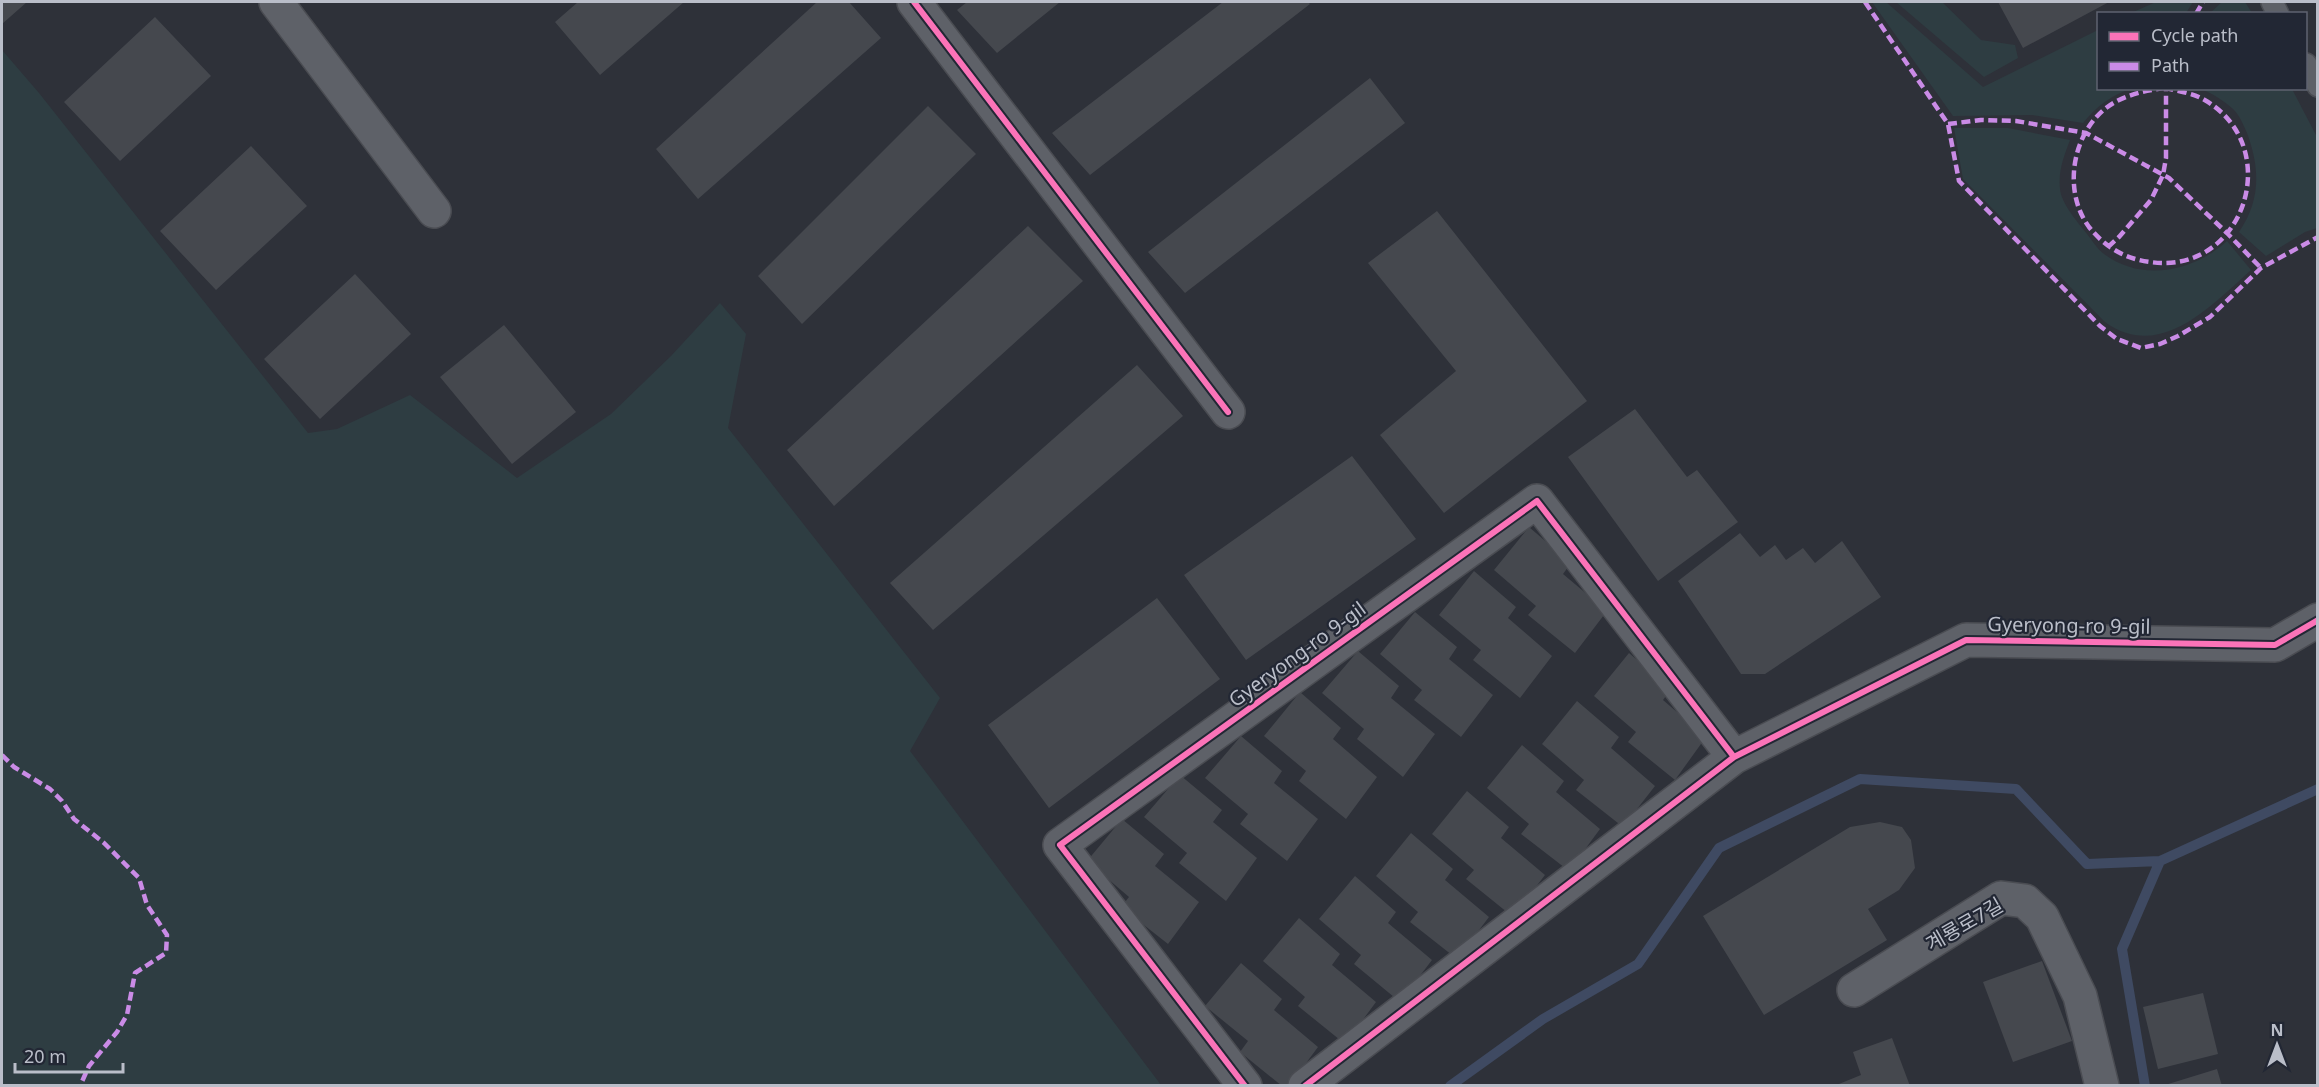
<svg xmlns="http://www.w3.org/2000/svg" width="2319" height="1087" viewBox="0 0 2319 1087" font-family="'Noto Sans','Noto Sans KR',sans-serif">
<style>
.green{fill:#2e3d42}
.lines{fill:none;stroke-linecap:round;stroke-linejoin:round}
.stream{stroke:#3f4a62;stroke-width:10}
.building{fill:#45484e}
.lane-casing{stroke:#4a4c52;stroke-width:24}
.street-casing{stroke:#4a4c52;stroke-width:36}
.lane{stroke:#5e6168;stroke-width:21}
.street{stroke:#5e6168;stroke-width:33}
.quiet{stroke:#ca8be6;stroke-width:4.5;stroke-dasharray:9 4.5;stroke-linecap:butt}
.cycleway-casing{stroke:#222734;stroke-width:10}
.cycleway{stroke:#fb73b8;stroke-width:6}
.labels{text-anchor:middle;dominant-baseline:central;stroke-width:4.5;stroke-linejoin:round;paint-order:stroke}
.street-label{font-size:20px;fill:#babec9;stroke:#222734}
</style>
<rect width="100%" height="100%" fill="#2e3139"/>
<path class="green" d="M 1872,2 L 1886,2 L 1983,87 L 2098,30 L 2098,88 L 2131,89 C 2111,95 2096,107 2083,123 L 2032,115 L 1953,116 Z
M 1896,2 L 1942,2 L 1981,40 L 2015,45 L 2018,58 L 1984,77 Z
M 2156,2 L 2193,2 L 2186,13 L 2131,13 Z
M 2222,2 L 2245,2 L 2252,13 L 2210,13 Z
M 2,50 L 39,93 L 308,433 L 337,429 L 410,395 L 517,478 L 611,414 L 671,356 L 720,303 L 746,334 L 728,428 L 940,698 L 910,751 L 1161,1085 L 3,1085 Z
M 2201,89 L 2292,89 L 2317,137 L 2317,228 L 2305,232 L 2266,256 L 2239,232 C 2261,200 2260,168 2247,133 C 2244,126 2239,114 2233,109 C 2224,101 2212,93 2201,89 Z
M 1954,128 L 2008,128 L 2070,140 C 2064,156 2058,171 2060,189 C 2061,202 2075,219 2083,229 C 2090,237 2096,248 2104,254 C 2143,283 2194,271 2227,241 L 2251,270 C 2211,306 2160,362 2105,322 L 1963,179 Z"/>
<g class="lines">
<path class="stream" d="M 1450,1086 L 1543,1019 L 1638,964 L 1719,848 L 1860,779 L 2016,789 L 2087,864 L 2160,861
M 2145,1086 L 2122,949 L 2160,861 L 2318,789"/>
</g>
<path class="building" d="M 2,2 L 27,2 L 2,24 Z
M 578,2 L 684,2 L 600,75 L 555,22 Z
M 817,2 L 849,2 L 881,38 L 698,199 L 656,149 Z
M 967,2 L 1060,2 L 997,53 L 957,10 Z
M 1223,2 L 1308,2 L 1310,4 L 1090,175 L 1052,133 Z
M 1998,2 L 2109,2 L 2023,48 Z
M 155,17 L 211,76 L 120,161 L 64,102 Z
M 1370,78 L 1405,123 L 1185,293 L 1148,252 Z
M 928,106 L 976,154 L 802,324 L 758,276 Z
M 251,146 L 307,206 L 216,290 L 160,231 Z
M 1437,211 L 1587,401 L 1444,513 L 1380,435 L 1456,371 L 1368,263 Z
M 1028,226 L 1083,281 L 834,506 L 787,450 Z
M 355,274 L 411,334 L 320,419 L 264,359 Z
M 504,325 L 576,412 L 512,464 L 440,377 Z
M 1137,365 L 1183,416 L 933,630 L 890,583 Z
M 1635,409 L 1687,477 L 1697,470 L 1738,522 L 1658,581 L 1568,457 Z
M 1352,456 L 1416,539 L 1246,660 L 1184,575 Z
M 1529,527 L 1571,563 L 1563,574 L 1607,611 L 1575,653 L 1528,615 L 1536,606 L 1494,570 Z
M 1740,533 L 1760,557 L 1775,545 L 1786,560 L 1803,548 L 1815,563 L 1842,541 L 1881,597 L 1765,674 L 1741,674 L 1678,581 Z
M 1474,571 L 1516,607 L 1508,618 L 1552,656 L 1520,698 L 1473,660 L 1481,650 L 1439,615 Z
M 1157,598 L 1220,679 L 1049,808 L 988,725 Z
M 1415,612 L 1457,647 L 1449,659 L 1493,695 L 1461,737 L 1414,700 L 1422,690 L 1380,654 Z
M 1358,651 L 1399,686 L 1391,698 L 1435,734 L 1403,777 L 1357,739 L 1364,729 L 1322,693 Z
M 1629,653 L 1671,689 L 1663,700 L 1706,737 L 1675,780 L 1628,742 L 1636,732 L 1594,696 Z
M 1300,692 L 1341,728 L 1333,739 L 1377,777 L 1346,819 L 1299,781 L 1306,771 L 1264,736 Z
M 1577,701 L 1619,737 L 1611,748 L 1655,786 L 1623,827 L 1576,790 L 1584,780 L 1542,744 Z
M 1241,736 L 1282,771 L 1274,783 L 1318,819 L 1287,861 L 1240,824 L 1248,814 L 1205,778 Z
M 1522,745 L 1564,781 L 1556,792 L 1600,829 L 1569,871 L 1521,834 L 1529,824 L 1487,788 Z
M 1180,775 L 1222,810 L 1213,822 L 1257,858 L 1226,901 L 1179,863 L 1187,853 L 1144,817 Z
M 1467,791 L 1509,827 L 1501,838 L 1545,875 L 1513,917 L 1466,879 L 1474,870 L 1432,834 Z
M 1122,819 L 1164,854 L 1155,866 L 1199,902 L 1168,944 L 1121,907 L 1129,897 L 1087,861 Z
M 1880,822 L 1902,827 L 1911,840 L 1915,868 L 1899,890 L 1868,909 L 1887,940 L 1764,1015 L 1703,916 L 1850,827 Z
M 1411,833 L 1453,869 L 1445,880 L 1489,917 L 1457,959 L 1410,922 L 1418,912 L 1376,876 Z
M 1355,876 L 1396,912 L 1388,923 L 1432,960 L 1400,1002 L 1354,964 L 1361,955 L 1319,919 Z
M 1299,918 L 1340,954 L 1332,965 L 1376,1002 L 1345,1044 L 1298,1006 L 1305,997 L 1263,961 Z
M 2042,961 L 2072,1041 L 2013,1062 L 1983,982 Z
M 1241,963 L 1282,999 L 1274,1010 L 1318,1047 L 1289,1086 L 1282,1086 L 1240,1052 L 1248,1041 L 1205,1006 Z
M 2203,993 L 2218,1054 L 2158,1069 L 2143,1007 Z
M 1892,1038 L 1910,1086 L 1834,1086 L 1861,1075 L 1853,1052 Z
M 2217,1069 L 2222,1086 L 2165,1086 L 2165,1085 Z"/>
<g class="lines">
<g class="lane-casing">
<path id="lane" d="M 2272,2 L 2278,14
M 2306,64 L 2318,86"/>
</g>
<g class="street-casing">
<path id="street" d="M 276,2 L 434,211
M 914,2 L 1228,412
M 1854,990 L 2001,898 L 2025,901 L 2042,917 L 2080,996 L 2102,1086
M 1245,1086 L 1060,845 L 1537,501 L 1734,757
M 1305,1086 L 1734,757 L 1966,640 L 2275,645 L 2318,620"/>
</g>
<use href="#lane" class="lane"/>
<use href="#street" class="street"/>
<path class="quiet" d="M 1865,2 L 1948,124 L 1959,181 L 2100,326 L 2117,339 L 2141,348 L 2160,344 L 2178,336 L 2210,317 L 2261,268 L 2318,237
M 2196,14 L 2203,2
M 2165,88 C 2149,90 2133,93 2117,101 C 2074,123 2060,188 2089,227 C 2105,247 2125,259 2150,262 C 2246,276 2287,143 2201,98 C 2191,93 2177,91 2166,88
M 1948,124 L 1981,120 L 2016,121 L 2086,133 L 2169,178 L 2227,233 L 2261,268
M 2108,247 L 2119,237 L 2151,200 L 2163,175 L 2166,158 L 2166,88
M 2,755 L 14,767 L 50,789 L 62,801 L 74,819 L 104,843 L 139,878 L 147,905 L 167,935 L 166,953 L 135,973 L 127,1015 L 117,1032 L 89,1066 L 80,1086"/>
<g class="cycleway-casing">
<path id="cycleway" d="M 914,2 L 1228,412
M 1245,1086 L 1060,845 L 1537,501 L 1734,757
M 1305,1086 L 1734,757 L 1966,640 L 2275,645 L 2318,620"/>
</g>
<use href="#cycleway" class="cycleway"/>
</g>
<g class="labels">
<g class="street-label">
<text transform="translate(2069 625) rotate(1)">Gyeryong-ro 9-gil</text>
<text transform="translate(1297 654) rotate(-36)">Gyeryong-ro 9-gil</text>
<text transform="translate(1964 924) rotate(-30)">계룡로7길</text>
</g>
</g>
<rect width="2319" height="1087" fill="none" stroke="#babec9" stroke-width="6"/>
<rect x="2097" y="12" width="210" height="78" fill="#222734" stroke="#5f6370" stroke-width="1.5"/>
<rect x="2109" y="32" width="30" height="9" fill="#fb73b8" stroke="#5f6370" stroke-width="1.5"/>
<text x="2151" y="42" font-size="18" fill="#babec9">Cycle path</text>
<rect x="2109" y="62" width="30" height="9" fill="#ca8be6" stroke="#5f6370" stroke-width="1.5"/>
<text x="2151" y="72" font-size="18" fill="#babec9">Path</text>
<g transform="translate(2277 1045)" stroke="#222734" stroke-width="4.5" paint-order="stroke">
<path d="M0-4.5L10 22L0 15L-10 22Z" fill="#babec9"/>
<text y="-9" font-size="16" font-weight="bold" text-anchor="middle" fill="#babec9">N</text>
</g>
<path d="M15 1063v9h108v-9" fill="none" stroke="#babec9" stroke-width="3"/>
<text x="24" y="1063" font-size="18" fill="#babec9" stroke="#222734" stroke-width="4.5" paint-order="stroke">20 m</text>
</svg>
